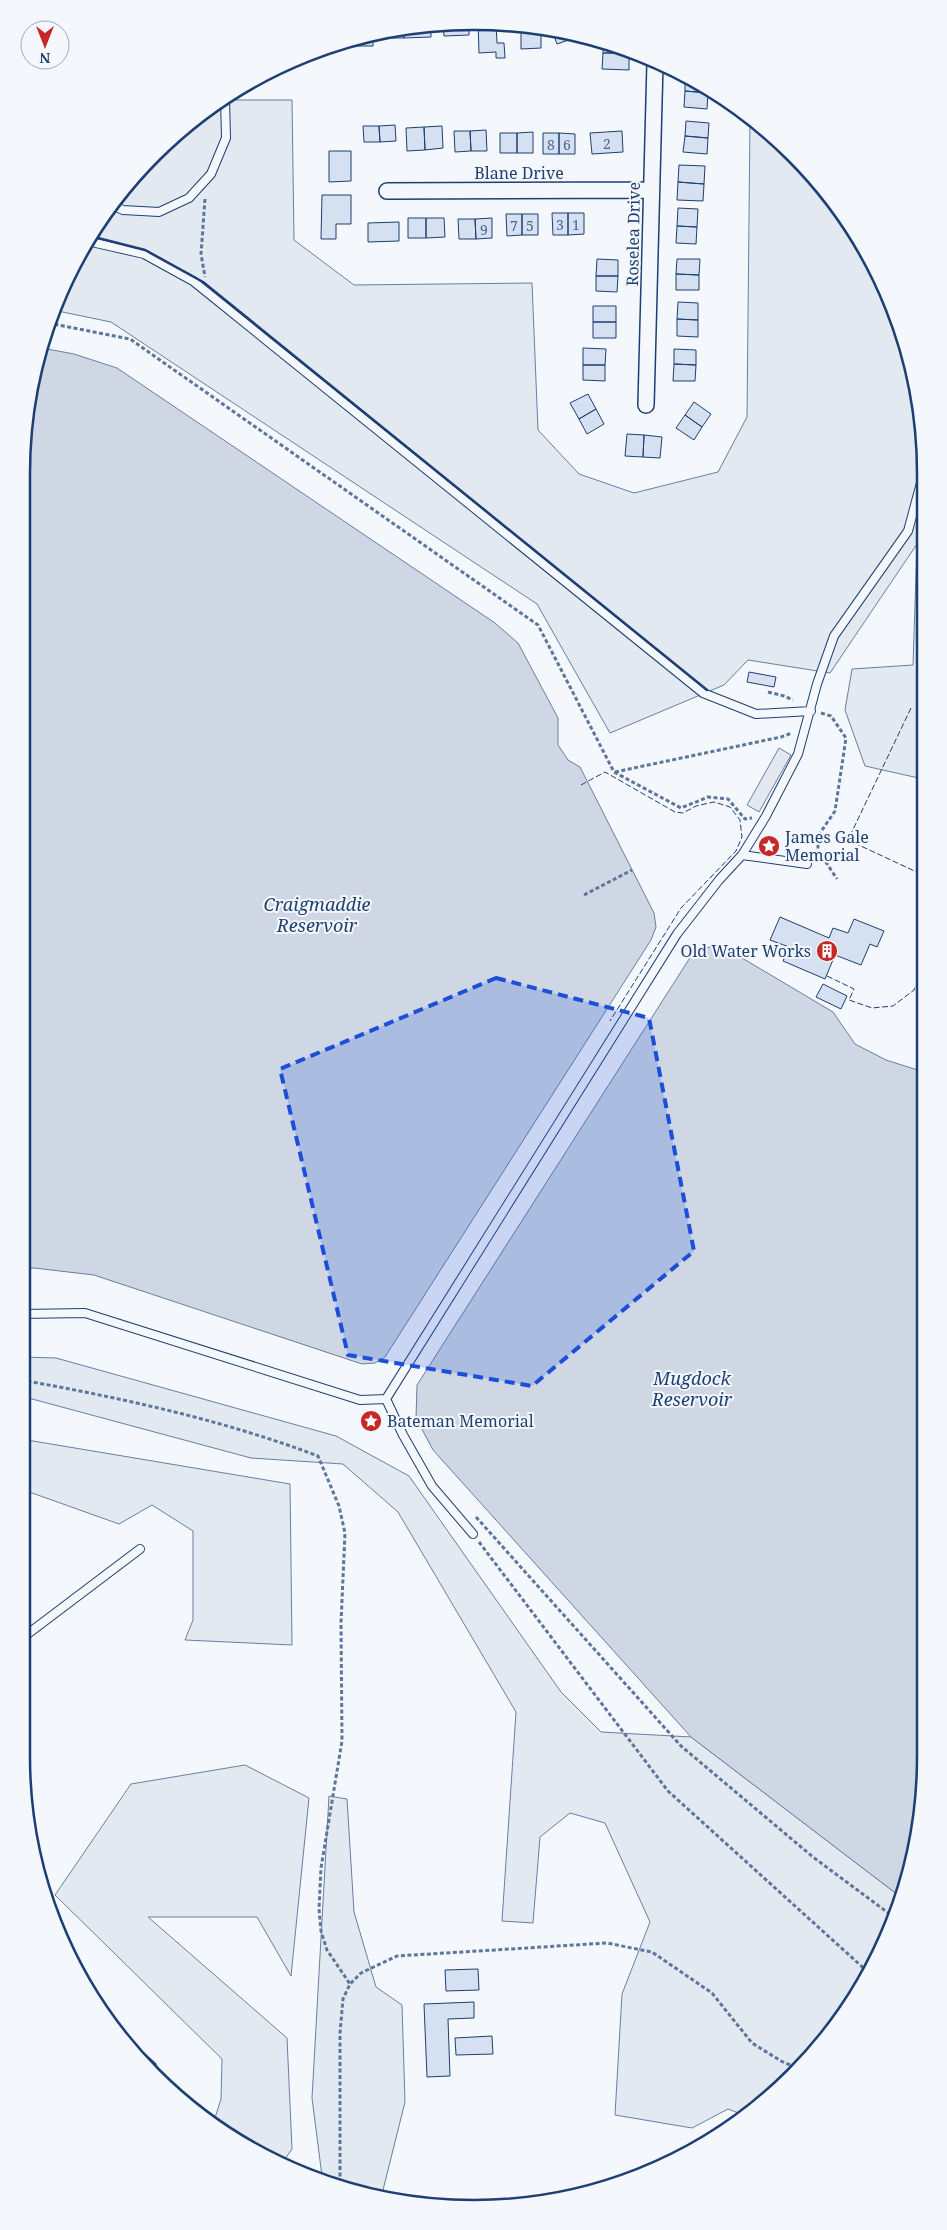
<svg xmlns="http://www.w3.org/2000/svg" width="947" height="2230" viewBox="0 0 947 2230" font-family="'Noto Serif',serif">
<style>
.green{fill:#e3e9f0;stroke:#687fa3}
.parking{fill:#e3e8f0;stroke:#687fa3}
.water{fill:#cfd7e4;stroke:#687fa3}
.building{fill:#d5e0f0;stroke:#1d3f73}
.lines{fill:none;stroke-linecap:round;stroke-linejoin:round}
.lane-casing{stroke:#1d3f73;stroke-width:10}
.street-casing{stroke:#1d3f73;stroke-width:18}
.path{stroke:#5e769c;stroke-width:3;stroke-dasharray:4 2.5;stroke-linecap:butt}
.lane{stroke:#f4f7fb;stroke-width:8}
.street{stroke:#f4f7fb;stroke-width:15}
.fence{stroke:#1d3f73;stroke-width:1;stroke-dasharray:6 2.5;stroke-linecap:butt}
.wall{stroke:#1d3f73;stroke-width:2.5}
.marked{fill:#1d4ed8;fill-opacity:0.2;stroke:#1d4ed8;stroke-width:4;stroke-dasharray:10 6;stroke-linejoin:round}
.labels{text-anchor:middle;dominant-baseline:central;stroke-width:4;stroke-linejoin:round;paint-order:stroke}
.number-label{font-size:14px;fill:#4b6792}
.street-label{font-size:16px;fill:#1d3f73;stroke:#f4f7fb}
.poi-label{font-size:16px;fill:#1d3f73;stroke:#f4f7fb;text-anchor:start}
.water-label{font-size:18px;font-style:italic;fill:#1d3f73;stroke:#f4f7fb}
.rim{fill:none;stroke:#1d3f73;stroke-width:2.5}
</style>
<rect width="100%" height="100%" fill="#f4f7fb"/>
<path class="green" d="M 234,93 L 236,100 L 292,100 L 294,240 L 354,285 L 532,283 L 538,430 L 579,474 L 634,493 L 718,472 L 747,417 L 750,120 L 814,176 L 891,300 L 922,414 L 923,779 L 865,766 L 845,710 L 852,669 L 913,665 L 917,544 L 830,673 L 748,660 L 724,685 L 610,733 L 537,604 L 111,322 L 53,310 L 82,247 L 134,175 L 198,115 Z
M 21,1357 L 56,1358 L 336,1436 L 409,1476 L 561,1692 L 601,1732 L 691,1737 L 902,1898 L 865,1982 L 814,2054 L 741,2114 L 728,2109 L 692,2128 L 615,2115 L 622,1994 L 650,1922 L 605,1823 L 570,1813 L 540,1837 L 533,1923 L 502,1921 L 516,1712 L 398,1512 L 343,1464 L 251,1458 L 21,1396 Z
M 21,1439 L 290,1484 L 292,1645 L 185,1640 L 193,1620 L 193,1531 L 152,1505 L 119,1524 L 21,1489 Z
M 245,1765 L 309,1798 L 291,1976 L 257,1917 L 148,1917 L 287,2038 L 292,2149 L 283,2162 L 248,2148 L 214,2121 L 221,2099 L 222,2059 L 55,1895 L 131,1784 Z
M 329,1796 L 347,1799 L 354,1912 L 376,1987 L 402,2005 L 405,2102 L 381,2198 L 322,2176 L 312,2098 Z"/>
<path class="parking" d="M 779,748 L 791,755 L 759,812 L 747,805 Z"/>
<path class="water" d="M 42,348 L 74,354 L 117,368 L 495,623 L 518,643 L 558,718 L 558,745 L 568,760 L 580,767 L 654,913 L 656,927 L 651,940 L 385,1357 L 375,1363 L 362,1364 L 94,1275 L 34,1268 L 21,1268 L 21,473 Z
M 708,947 L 732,952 L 833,1012 L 855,1044 L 886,1060 L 924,1072 L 926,1756 L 902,1898 L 691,1737 L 433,1450 L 416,1418 L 417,1385 L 693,953 Z"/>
<path class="building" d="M 443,22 L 469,23 L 469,35 L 444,36 Z
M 478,23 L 496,24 L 497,43 L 504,43 L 505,58 L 496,58 L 496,52 L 479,53 Z
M 431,24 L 431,37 L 404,38 L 404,29 Z
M 521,25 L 541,27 L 541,48 L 521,49 Z
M 404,29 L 404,38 L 380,38 L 380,33 Z
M 552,30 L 576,35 L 577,37 L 557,44 Z
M 373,34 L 373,46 L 351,46 L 351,39 L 349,39 Z
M 603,42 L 619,45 L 629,50 L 629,53 L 603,53 Z
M 603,53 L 629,53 L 629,70 L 602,69 Z
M 685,78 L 708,89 L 708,93 L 685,91 Z
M 685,91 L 708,93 L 707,109 L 684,107 Z
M 686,121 L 709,123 L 708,138 L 685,136 Z
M 395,125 L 396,141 L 380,142 L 379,126 Z
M 363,126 L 379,126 L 380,142 L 364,142 Z
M 442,126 L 443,148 L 425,150 L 424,127 Z
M 424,127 L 425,150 L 407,151 L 406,128 Z
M 486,130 L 487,151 L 471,151 L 470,131 Z
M 454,131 L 470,131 L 471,151 L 455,152 Z
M 622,131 L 623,152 L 592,154 L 590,133 Z
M 533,132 L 533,153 L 517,153 L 517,133 Z
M 500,133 L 517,133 L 517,153 L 500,153 Z
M 543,133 L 559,133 L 559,154 L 543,154 Z
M 559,133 L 575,134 L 575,154 L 559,154 Z
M 685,136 L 708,138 L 707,154 L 683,152 Z
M 329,151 L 351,151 L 351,181 L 329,182 Z
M 679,165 L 705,166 L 704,184 L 678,182 Z
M 678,182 L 704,184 L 703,201 L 677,200 Z
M 322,195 L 351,195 L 351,224 L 336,224 L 336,239 L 321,239 Z
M 678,208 L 698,209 L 697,227 L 677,226 Z
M 552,213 L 568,213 L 568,235 L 553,235 Z
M 568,213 L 584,213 L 584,234 L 568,235 Z
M 506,214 L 522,214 L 522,235 L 507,236 Z
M 522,214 L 538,214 L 538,235 L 522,235 Z
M 408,218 L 426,218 L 426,238 L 408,238 Z
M 426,218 L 444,218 L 445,237 L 426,238 Z
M 492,218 L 492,238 L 476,239 L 475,219 Z
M 458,219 L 475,219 L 476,239 L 459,239 Z
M 399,222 L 399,241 L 368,242 L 368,223 Z
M 677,226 L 697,227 L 696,244 L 676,243 Z
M 597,259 L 618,260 L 618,276 L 596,276 Z
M 677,259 L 700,259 L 699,275 L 676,274 Z
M 676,274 L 699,275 L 699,290 L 676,290 Z
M 596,276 L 618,276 L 617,292 L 596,291 Z
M 678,302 L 698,303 L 698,320 L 677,319 Z
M 593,306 L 616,306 L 616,322 L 593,322 Z
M 677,319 L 698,320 L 698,337 L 677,336 Z
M 593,322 L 616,322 L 616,338 L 593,338 Z
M 583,348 L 606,349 L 605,365 L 583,365 Z
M 674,349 L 696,350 L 696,365 L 674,364 Z
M 674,364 L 696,365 L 695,381 L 673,381 Z
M 583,365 L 605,365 L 605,381 L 583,380 Z
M 588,394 L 596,409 L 579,419 L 570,403 Z
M 694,402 L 711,414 L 702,427 L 685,415 Z
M 596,409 L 604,424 L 587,434 L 579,419 Z
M 685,415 L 702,427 L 694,440 L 676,428 Z
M 627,434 L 644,435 L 643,457 L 625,456 Z
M 644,435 L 662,437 L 660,458 L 643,457 Z
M 749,672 L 776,677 L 774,687 L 747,682 Z
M 780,917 L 829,938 L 833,928 L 848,933 L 854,919 L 884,931 L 877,947 L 870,944 L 861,965 L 835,955 L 825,979 L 783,961 L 789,947 L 770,940 Z
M 823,984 L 847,996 L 841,1009 L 816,997 Z
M 478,1969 L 479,1990 L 446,1991 L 445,1970 Z
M 474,2002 L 474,2018 L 448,2019 L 450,2076 L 427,2077 L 424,2004 Z
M 492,2036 L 493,2054 L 456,2055 L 455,2038 Z"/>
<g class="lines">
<g class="lane-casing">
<path id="lane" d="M 112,205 L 123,210 L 159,212 L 189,198 L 211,174 L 226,138 L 225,98
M 87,241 L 144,254 L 193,281 L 703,693 L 756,714 L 811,711
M 919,405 L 922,429
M 742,855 L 807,864
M 21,1314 L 85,1313 L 360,1400 L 386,1399 L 677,934 L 719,880 L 742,855 L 766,816 L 798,754 L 817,684 L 834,636 L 908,531 L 922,479
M 386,1399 L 403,1435 L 432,1486 L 473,1534
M 21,1639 L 140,1549
M 126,2044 L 152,2066"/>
</g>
<g class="street-casing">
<path id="street" d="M 387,191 L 651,190
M 646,405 L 655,63"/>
</g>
<path class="path" d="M 205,199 L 201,254 L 205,277
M 48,323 L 130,339 L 538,625 L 614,772 L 681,808 L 708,797 L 728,799 L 745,819 L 752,818
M 768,692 L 784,696 L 793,700
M 821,713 L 831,716 L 846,738 L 835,811 L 818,836 L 818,850 L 837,879
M 615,772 L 781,737 L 792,733
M 584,895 L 632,870
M 21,1380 C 122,1398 223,1420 318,1456 L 339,1506 L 345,1533 L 341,1623 L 342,1741 L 321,1868 L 319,1909 L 321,1931 L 327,1950 L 350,1984
M 476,1517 L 681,1746 L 813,1857 L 895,1918
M 479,1542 L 668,1791 L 869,1973
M 340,2183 L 340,2033 L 343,1999 L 350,1984 L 361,1973 L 397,1956 L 607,1943 L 652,1952 L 712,1993 L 752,2043 L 781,2061 L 797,2068"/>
<use href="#lane" class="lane"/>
<use href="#street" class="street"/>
<path class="fence" d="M 911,708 L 848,840 L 923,875
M 581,785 L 605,772 L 675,812 L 683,813 L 696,806 L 714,802 L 730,807 L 740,820 L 742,837 L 736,851 L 681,908 L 610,1021
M 827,976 L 854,989 L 849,1000 L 872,1008 L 893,1006 L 914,990 L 923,970"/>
<path class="wall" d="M 90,236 L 145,250 L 203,282 L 707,690"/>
</g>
<path class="marked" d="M 496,978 L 649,1018 L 694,1251 L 532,1386 L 348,1355 L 280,1069 Z"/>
<defs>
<g id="sight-disc" transform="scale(1.125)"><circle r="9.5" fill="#c62828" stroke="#f4f7fb"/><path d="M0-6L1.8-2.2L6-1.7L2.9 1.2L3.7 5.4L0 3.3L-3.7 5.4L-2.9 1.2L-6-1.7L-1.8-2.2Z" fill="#fff"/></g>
<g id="building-disc" transform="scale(1.125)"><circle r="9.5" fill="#c62828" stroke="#f4f7fb"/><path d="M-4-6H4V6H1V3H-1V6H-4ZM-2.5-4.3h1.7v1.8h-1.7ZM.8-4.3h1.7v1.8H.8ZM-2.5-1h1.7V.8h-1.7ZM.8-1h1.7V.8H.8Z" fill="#fff"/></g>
</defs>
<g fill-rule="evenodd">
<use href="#sight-disc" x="769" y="846"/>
<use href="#building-disc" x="827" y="951"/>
<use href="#sight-disc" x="371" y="1421"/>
</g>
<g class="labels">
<g class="number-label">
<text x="607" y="143">2</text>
<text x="551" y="144">8</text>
<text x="567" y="144">6</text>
<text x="560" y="224">3</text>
<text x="576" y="224">1</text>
<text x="514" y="225">7</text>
<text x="530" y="225">5</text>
<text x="484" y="229">9</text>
</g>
<g class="street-label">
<text x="519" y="173">Blane Drive</text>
<text transform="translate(633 234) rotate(-89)">Roselea Drive</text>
</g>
<g class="poi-label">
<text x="785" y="837">James Gale<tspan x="785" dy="18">Memorial</tspan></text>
<text x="811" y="951" text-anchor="end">Old Water Works</text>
<text x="387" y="1421">Bateman Memorial</text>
</g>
<g class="water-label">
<text x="317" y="904">Craigmaddie<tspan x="317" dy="21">Reservoir</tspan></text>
<text x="692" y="1378">Mugdock<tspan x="692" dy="21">Reservoir</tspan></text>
</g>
</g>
<path d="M0 0H947V2230H0ZM473 30H474A443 443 0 0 1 917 473V1757A443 443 0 0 1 474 2200H473A443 443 0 0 1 30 1757V473A443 443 0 0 1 473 30Z" fill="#f4f7fb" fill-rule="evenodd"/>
<path class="rim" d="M473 30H474A443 443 0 0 1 917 473V1757A443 443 0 0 1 474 2200H473A443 443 0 0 1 30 1757V473A443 443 0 0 1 473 30Z"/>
<g transform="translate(45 45) rotate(180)"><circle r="24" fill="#f4f7fb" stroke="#9eadc5"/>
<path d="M0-4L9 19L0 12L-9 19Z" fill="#c62828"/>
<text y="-8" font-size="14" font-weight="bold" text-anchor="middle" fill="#1d3f73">N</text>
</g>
</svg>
